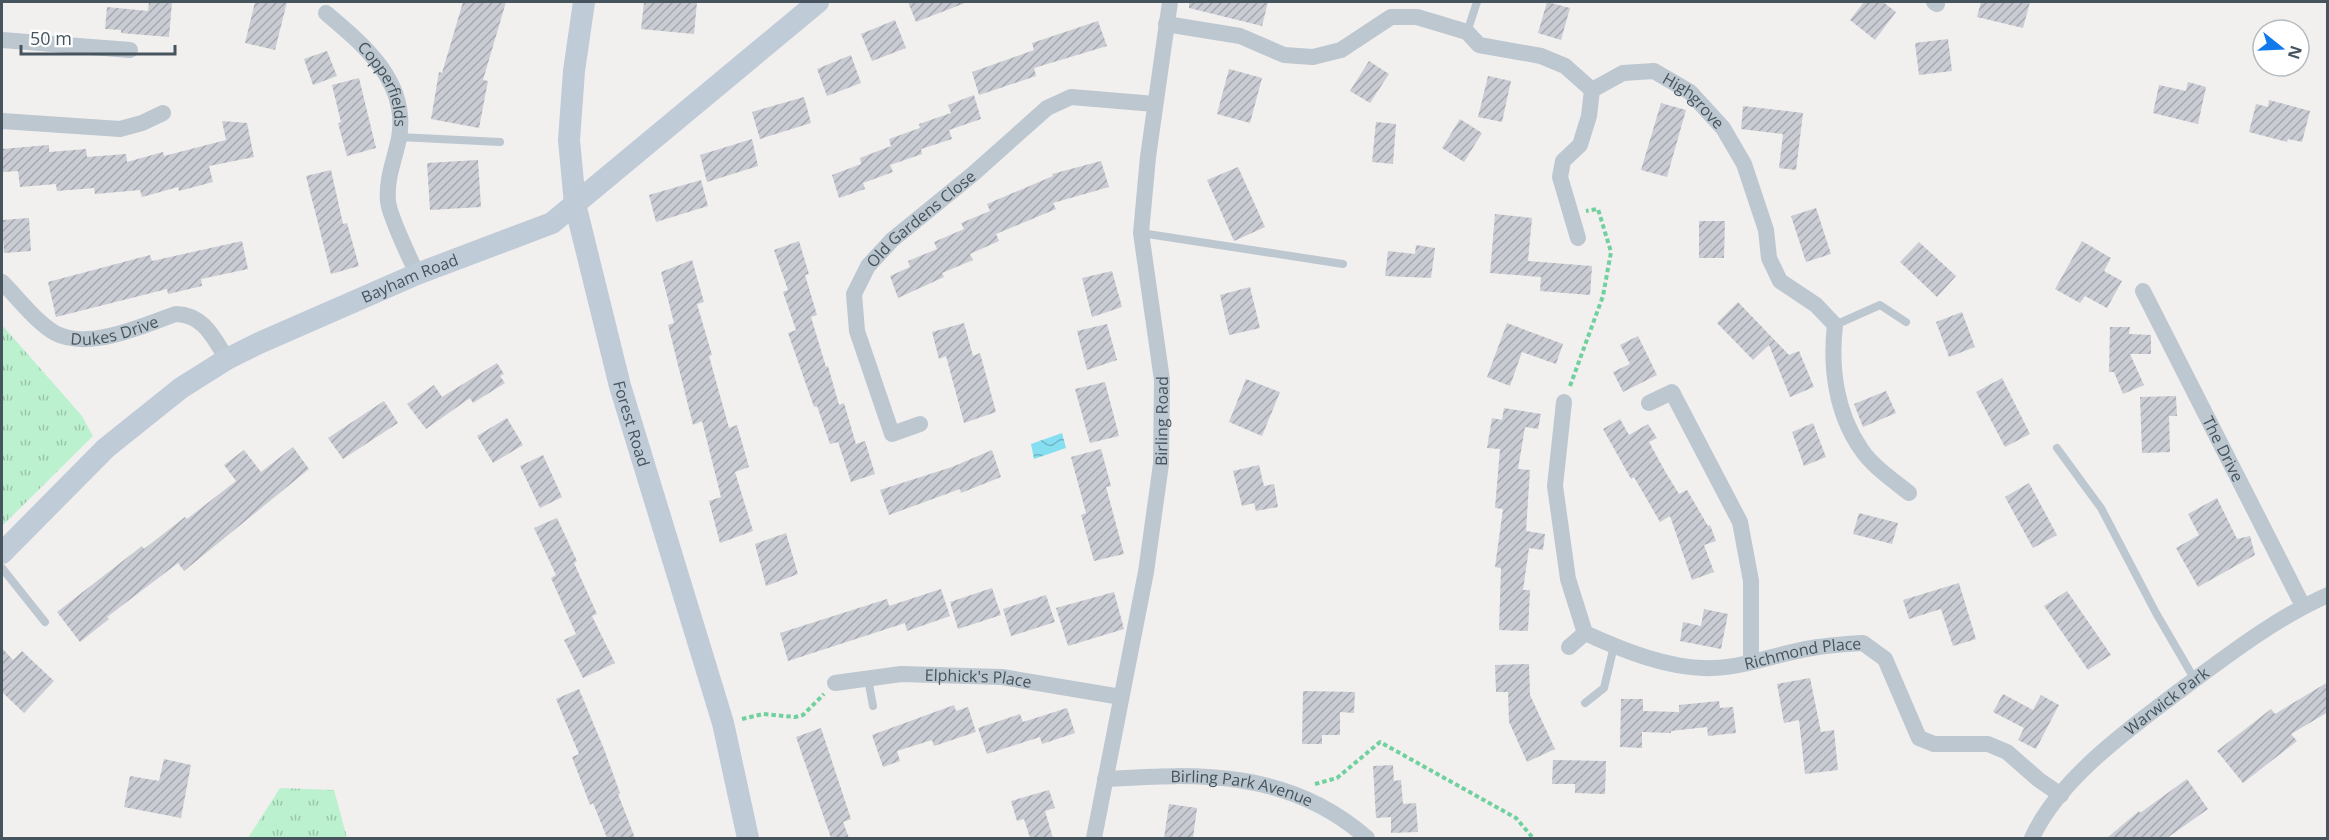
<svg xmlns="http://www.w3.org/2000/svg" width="2329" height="840" viewBox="0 0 2329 840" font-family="'Open Sans',sans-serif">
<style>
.grass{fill:url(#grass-tufts)}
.water{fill:url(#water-waves)}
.building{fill:url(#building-hatch)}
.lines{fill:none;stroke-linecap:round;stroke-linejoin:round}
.path{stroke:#71d19e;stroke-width:4;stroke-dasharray:4.5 3;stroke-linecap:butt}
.lane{stroke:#bcc7cf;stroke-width:8}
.street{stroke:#bcc7cf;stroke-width:16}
.secondary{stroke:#bfcbd7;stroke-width:22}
.labels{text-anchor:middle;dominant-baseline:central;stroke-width:5;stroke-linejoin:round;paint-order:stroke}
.street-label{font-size:16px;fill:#46545e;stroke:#fff}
</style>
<defs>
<pattern id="grass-tufts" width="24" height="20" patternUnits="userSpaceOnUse" patternTransform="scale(1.5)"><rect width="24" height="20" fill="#bbf1ce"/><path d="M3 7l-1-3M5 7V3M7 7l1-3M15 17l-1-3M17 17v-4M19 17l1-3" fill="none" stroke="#9ac6aa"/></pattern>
<pattern id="water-waves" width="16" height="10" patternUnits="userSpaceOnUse" patternTransform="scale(1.5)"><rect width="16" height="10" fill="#86dff0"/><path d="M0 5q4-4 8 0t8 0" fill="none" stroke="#6fb7c6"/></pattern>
<pattern id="building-hatch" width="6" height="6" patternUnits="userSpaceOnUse" patternTransform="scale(1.5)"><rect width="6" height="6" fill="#c9ccd2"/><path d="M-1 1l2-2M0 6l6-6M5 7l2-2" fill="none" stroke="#a5a8ae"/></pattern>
</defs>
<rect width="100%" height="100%" fill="#f2efef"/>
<path class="grass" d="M 2,325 L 82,416 L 93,436 L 2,526 Z
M 280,788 L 334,790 L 347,838 L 248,838 Z"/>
<path class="water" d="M 1062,433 L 1066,448 L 1034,459 L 1031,444 Z"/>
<path class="building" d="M 149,2 L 172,2 L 169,37 L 121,33 L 121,30 L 105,29 L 107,7 L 148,11 Z
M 255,2 L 287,2 L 275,50 L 245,43 Z
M 463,2 L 506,2 L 483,80 L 488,81 L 479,128 L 431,119 L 439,72 L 442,73 Z
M 644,2 L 697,2 L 694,34 L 641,29 Z
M 908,2 L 965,2 L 965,3 L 916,22 Z
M 1189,2 L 1268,2 L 1262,26 L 1189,8 Z
M 1547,2 L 1570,8 L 1561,40 L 1538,33 Z
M 1864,2 L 1883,2 L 1896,12 L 1875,40 L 1850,20 Z
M 1981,2 L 2030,2 L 2023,28 L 1977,17 Z
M 895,20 L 906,48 L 872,61 L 861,34 Z
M 1098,21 L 1107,46 L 1034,68 L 1036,76 L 979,95 L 972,72 L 1034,50 L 1032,43 Z
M 1948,39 L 1952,71 L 1919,75 L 1915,43 Z
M 327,51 L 337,76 L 313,85 L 304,59 Z
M 851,55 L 861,83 L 827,96 L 817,69 Z
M 1369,61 L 1389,74 L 1370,103 L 1350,91 Z
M 1229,69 L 1262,78 L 1250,123 L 1217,114 Z
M 1488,76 L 1511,81 L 1502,122 L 1478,117 Z
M 359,78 L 376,148 L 347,156 L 338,123 L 341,122 L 332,85 Z
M 2188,82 L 2206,87 L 2198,124 L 2153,113 L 2159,85 L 2186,91 Z
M 974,95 L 981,119 L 949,130 L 952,139 L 921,149 L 922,154 L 890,165 L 893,172 L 863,183 L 865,189 L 839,198 L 832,175 L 861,164 L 860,158 L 891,146 L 889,139 L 920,128 L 919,124 L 951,113 L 948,105 Z
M 804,97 L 811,123 L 760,139 L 752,112 Z
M 2269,100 L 2310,111 L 2302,142 L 2288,139 L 2287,142 L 2249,132 L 2256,104 L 2268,107 Z
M 1661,103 L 1686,110 L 1667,177 L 1641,170 Z
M 1743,106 L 1803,113 L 1796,170 L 1779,168 L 1783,134 L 1741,129 Z
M 1460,119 L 1482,133 L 1464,162 L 1442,148 Z
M 222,121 L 247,123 L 254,157 L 209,166 L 213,182 L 179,191 L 178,187 L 142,197 L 140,190 L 95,194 L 94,188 L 57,191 L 56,184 L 20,187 L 18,171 L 2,172 L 2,149 L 49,145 L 49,152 L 86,149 L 87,157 L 126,154 L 127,162 L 163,152 L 164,156 L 226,140 Z
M 1376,122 L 1396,124 L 1393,164 L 1372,162 Z
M 752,139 L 758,166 L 707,182 L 700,155 Z
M 478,160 L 481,207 L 430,210 L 427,163 Z
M 1101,161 L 1109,187 L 1053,203 L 1056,209 L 996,234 L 999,241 L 970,254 L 973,260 L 942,273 L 944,277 L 898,298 L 890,276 L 910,267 L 908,261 L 937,249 L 934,242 L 964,229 L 961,223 L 990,211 L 987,204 L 1053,176 L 1052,174 Z
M 1238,167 L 1265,227 L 1234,241 L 1207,180 Z
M 331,170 L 343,224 L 347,223 L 359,266 L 331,274 L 306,176 Z
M 701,180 L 708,206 L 656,222 L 649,195 Z
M 1816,208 L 1831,254 L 1806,262 L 1791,216 Z
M 1495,214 L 1532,218 L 1528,261 L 1592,266 L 1590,295 L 1540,291 L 1541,277 L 1490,273 Z
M 29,218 L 31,251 L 4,253 L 2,220 Z
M 1699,221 L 1725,221 L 1724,258 L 1699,258 Z
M 242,241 L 248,269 L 201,279 L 202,286 L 168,294 L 167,289 L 56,317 L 48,282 L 150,255 L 152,261 Z
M 799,241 L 809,274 L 805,275 L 817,315 L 811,317 L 826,367 L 828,366 L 839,405 L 844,403 L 856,444 L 865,441 L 875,474 L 851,482 L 838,442 L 830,444 L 817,406 L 814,407 L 788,333 L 796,330 L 783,292 L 788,290 L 774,250 Z
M 2082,241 L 2111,258 L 2104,271 L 2122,281 L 2107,308 L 2085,296 L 2080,303 L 2055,289 Z
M 1919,242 L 1956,276 L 1937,297 L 1900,262 Z
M 1416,245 L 1435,248 L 1431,278 L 1385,276 L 1388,251 L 1415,254 Z
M 692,260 L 704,302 L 697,304 L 712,355 L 709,356 L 729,428 L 737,425 L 749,467 L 735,472 L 753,531 L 720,543 L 709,501 L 721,497 L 702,421 L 693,425 L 668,325 L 674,323 L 661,272 Z
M 1112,271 L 1122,307 L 1092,317 L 1082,278 Z
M 1250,287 L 1260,328 L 1229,335 L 1220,295 Z
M 1738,302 L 1789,355 L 1799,351 L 1814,387 L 1790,397 L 1769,345 L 1753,360 L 1717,323 Z
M 1962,312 L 1975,347 L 1949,357 L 1936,322 Z
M 964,323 L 973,356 L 980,353 L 996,412 L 964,423 L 946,356 L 939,359 L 932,332 Z
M 1507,323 L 1563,344 L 1556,364 L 1522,352 L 1510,386 L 1487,377 Z
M 1107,324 L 1117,360 L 1087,370 L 1077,331 Z
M 2110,327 L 2130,327 L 2129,334 L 2151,335 L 2151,354 L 2130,354 L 2144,385 L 2123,394 L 2114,372 L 2109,372 Z
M 1638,336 L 1657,375 L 1623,392 L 1613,372 L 1630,364 L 1620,345 Z
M 497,363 L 504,374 L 500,376 L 505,383 L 473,403 L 470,398 L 426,429 L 407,404 L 434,385 L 442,397 Z
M 2002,378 L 2030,434 L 2005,447 L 1976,392 Z
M 1246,379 L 1280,392 L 1262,436 L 1229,422 Z
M 1105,382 L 1119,436 L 1090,443 L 1075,389 Z
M 1886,391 L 1896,413 L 1863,427 L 1854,404 Z
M 2176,396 L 2177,416 L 2169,416 L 2170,452 L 2142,453 L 2140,397 Z
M 384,401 L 398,423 L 343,459 L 328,438 Z
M 1504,408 L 1541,414 L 1538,429 L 1525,427 L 1518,469 L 1530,470 L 1526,531 L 1545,534 L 1543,550 L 1529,548 L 1523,590 L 1530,590 L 1528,631 L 1499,630 L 1501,568 L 1495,567 L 1503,509 L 1495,508 L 1500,449 L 1487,448 L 1492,418 L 1502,420 Z
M 507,418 L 523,445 L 493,463 L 477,436 Z
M 1620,419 L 1629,435 L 1648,424 L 1657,438 L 1649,442 L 1666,473 L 1679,494 L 1687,490 L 1708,526 L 1710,525 L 1716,541 L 1704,545 L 1714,572 L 1692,580 L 1670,516 L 1660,522 L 1634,477 L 1631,479 L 1603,429 Z
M 1813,423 L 1826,457 L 1804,466 L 1792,432 Z
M 293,447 L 309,469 L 184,571 L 178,563 L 107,617 L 109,619 L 80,642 L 57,612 L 142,546 L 144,549 L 185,517 L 187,519 L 236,481 L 224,465 L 244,450 L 261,472 Z
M 1101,449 L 1111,486 L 1106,487 L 1124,554 L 1094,561 L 1081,515 L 1086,513 L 1071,457 Z
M 992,450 L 1001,477 L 961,493 L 960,489 L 889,515 L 880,490 L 952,467 Z
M 543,455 L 562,497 L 540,508 L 520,466 Z
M 1259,465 L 1264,486 L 1274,484 L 1278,507 L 1256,511 L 1254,503 L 1242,506 L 1233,471 Z
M 2029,483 L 2057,535 L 2033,548 L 2005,497 Z
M 2217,498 L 2237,539 L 2250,536 L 2255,555 L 2198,587 L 2176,548 L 2199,535 L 2188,514 Z
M 1859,513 L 1898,523 L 1892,544 L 1853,534 Z
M 557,518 L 577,561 L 574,563 L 597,614 L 592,616 L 615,663 L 583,678 L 564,640 L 576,634 L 551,578 L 556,575 L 534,528 Z
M 786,533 L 798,574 L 766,586 L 755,544 Z
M 1959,583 L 1976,639 L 1953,646 L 1941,609 L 1909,619 L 1903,600 Z
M 992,588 L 1001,615 L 958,629 L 950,602 Z
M 941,589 L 950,616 L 907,631 L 905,623 L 788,661 L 780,633 L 887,599 L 889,606 Z
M 2067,591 L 2111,655 L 2088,670 L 2044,606 Z
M 1114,592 L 1124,629 L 1068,646 L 1056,608 Z
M 1046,595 L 1055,622 L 1011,636 L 1003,609 Z
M 1704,609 L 1728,614 L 1721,649 L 1680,641 L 1683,622 L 1701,626 Z
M 2,648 L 13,660 L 22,651 L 54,681 L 24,713 L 2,692 Z
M 1529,664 L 1530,695 L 1555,749 L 1527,762 L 1509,722 L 1508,692 L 1496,692 L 1495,665 Z
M 1810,678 L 1821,732 L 1834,730 L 1838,770 L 1805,774 L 1799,720 L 1784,723 L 1777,684 Z
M 2328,682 L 2328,712 L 2291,734 L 2297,741 L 2243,783 L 2217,751 L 2271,709 L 2275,714 Z
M 579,689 L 604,749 L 620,793 L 618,794 L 635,838 L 607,838 L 593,803 L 590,805 L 572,757 L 579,754 L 556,699 Z
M 1303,691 L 1355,692 L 1354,713 L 1340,712 L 1340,735 L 1322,735 L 1322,744 L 1302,744 Z
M 2003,694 L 2033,710 L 2041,695 L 2059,705 L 2036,749 L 2018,740 L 2024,728 L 1993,712 Z
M 1621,699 L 1643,699 L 1643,711 L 1679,712 L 1679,705 L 1719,701 L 1720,708 L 1733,707 L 1736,733 L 1708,736 L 1707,727 L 1671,731 L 1671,733 L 1642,732 L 1642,748 L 1620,747 Z
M 954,705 L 956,711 L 968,707 L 976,732 L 934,746 L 932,740 L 897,751 L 900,761 L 883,767 L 872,735 Z
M 1067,708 L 1075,733 L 1042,744 L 1040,737 L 987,754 L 978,728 L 1020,714 L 1023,722 Z
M 821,728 L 851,819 L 843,822 L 849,838 L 831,838 L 796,737 Z
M 164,759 L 191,765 L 181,818 L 124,807 L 130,776 L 159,781 Z
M 1553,760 L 1606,761 L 1605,794 L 1575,793 L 1575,784 L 1552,784 Z
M 1393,765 L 1394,781 L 1401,780 L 1403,804 L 1416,803 L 1418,832 L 1391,833 L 1391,817 L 1376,818 L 1373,766 Z
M 2187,779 L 2208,809 L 2167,838 L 2107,838 L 2139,811 L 2140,813 Z
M 1049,790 L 1055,808 L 1045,811 L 1053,838 L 1030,838 L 1024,819 L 1017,821 L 1011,801 Z
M 1169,804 L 1197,808 L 1193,838 L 1164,838 Z"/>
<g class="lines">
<path class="path" d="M 1570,386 L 1603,296 L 1611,252 L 1598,209 L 1586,211
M 742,719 L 763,714 L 795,717 L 803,715 L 824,694
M 1315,784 L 1337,778 L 1380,742 L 1516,818 L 1533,838"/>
<path class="lane" d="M 1467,32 L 1477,2
M 399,137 L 500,142
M 1141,233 L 1343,264
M 1835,325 L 1880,305 L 1906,322
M 2057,448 L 2101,508 L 2156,613 L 2195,680
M 2,568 L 45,622
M 868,679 L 873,706
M 1585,703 L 1604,688 L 1614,646"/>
<g class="street">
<path d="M 1934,2 L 1937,4"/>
<path id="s1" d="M 326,13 C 364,45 409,82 399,138 C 395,159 386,178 388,201 C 389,216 410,258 417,274"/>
<path id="s2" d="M 1166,24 L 1240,36 L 1284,55 L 1313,57 L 1341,50 L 1391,17 L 1417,17 L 1467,32 L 1479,45 L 1541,56 L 1565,66 L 1592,90 L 1623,73 L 1654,71 L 1690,92 L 1723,128 L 1744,164 L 1766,230 L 1769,258 L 1780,281 L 1816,305 L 1835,325 C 1830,367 1836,413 1861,449 C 1872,466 1893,480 1909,493"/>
<path d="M 2,40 L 130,50"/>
<path d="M 2,121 L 120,129 L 142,123 L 163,113"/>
<path d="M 1578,238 L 1560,177 L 1563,161 L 1580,145 L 1589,116 L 1592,90"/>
<path id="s3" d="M 2,282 C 18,298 35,321 55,333 C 89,351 143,325 176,314 C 204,315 213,337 227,359"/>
<path id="s4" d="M 2143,291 L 2303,606"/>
<path id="s5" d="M 1564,402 L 1555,486 L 1568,579 L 1585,633 C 1622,650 1671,670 1713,668 C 1747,667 1779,653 1812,648 C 1829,645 1846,644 1863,643 L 1885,659 L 1919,738 L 1934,744 L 1988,744 L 2007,752 L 2039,780 L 2061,795"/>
<path d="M 1649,403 L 1672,392 L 1740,522 L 1751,581 L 1751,662"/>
<path id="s6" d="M 920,424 L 892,434 L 857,331 L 854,294 L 868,266 L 892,240 L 973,174 L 1047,108 L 1071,97 L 1155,104"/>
<path d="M 1569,647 L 1585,633"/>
<path id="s7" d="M 835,683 L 901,674 L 1002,677 L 1121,697"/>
<path id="s8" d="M 1105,779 C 1201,773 1290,770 1367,838"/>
<path id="s9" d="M 1094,838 L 1146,572 L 1161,464 L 1162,380 L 1141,233 L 1148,157 L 1170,2"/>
<path id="s10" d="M 2032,838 C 2059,778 2134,725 2186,686 C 2231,653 2276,618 2328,595"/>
</g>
<g class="secondary">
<path id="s11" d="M 584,2 L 574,71 L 569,140 L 575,204 L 620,386 L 723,723 L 748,838"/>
<path id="s12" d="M 2,553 L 106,448 L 181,388 L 227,359 L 257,344 L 417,274 L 552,223 L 818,2"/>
</g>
</g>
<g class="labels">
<g class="street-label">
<text stroke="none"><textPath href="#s1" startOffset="94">Copperfields</textPath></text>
<text stroke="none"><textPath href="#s2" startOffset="578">Highgrove</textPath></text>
<text stroke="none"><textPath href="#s6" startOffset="278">Old Gardens Close</textPath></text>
<text stroke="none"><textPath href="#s12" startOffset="498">Bayham Road</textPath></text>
<text stroke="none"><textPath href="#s3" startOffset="135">Dukes Drive</textPath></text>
<text stroke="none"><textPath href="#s9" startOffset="423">Birling Road</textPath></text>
<text stroke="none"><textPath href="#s11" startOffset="430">Forest Road</textPath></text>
<text stroke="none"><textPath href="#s4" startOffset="177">The Drive</textPath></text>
<text stroke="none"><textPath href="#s5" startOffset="460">Richmond Place</textPath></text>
<text stroke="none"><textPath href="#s7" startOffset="144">Elphick's Place</textPath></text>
<text stroke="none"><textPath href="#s10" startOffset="194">Warwick Park</textPath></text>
<text stroke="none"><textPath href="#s8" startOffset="138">Birling Park Avenue</textPath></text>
</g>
</g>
<rect width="2329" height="840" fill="none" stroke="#46545e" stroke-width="6"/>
<g transform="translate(2281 48) rotate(108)"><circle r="28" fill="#ffffff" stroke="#b5bbbf" stroke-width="1.5"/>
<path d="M0-4.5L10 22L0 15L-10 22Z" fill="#1079eb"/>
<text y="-9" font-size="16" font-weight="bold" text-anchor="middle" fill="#46545e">N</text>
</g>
<path d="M21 45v9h154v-9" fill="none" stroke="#46545e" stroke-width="3"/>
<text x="30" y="45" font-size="18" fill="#46545e" stroke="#ffffff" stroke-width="4.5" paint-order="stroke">50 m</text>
</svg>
